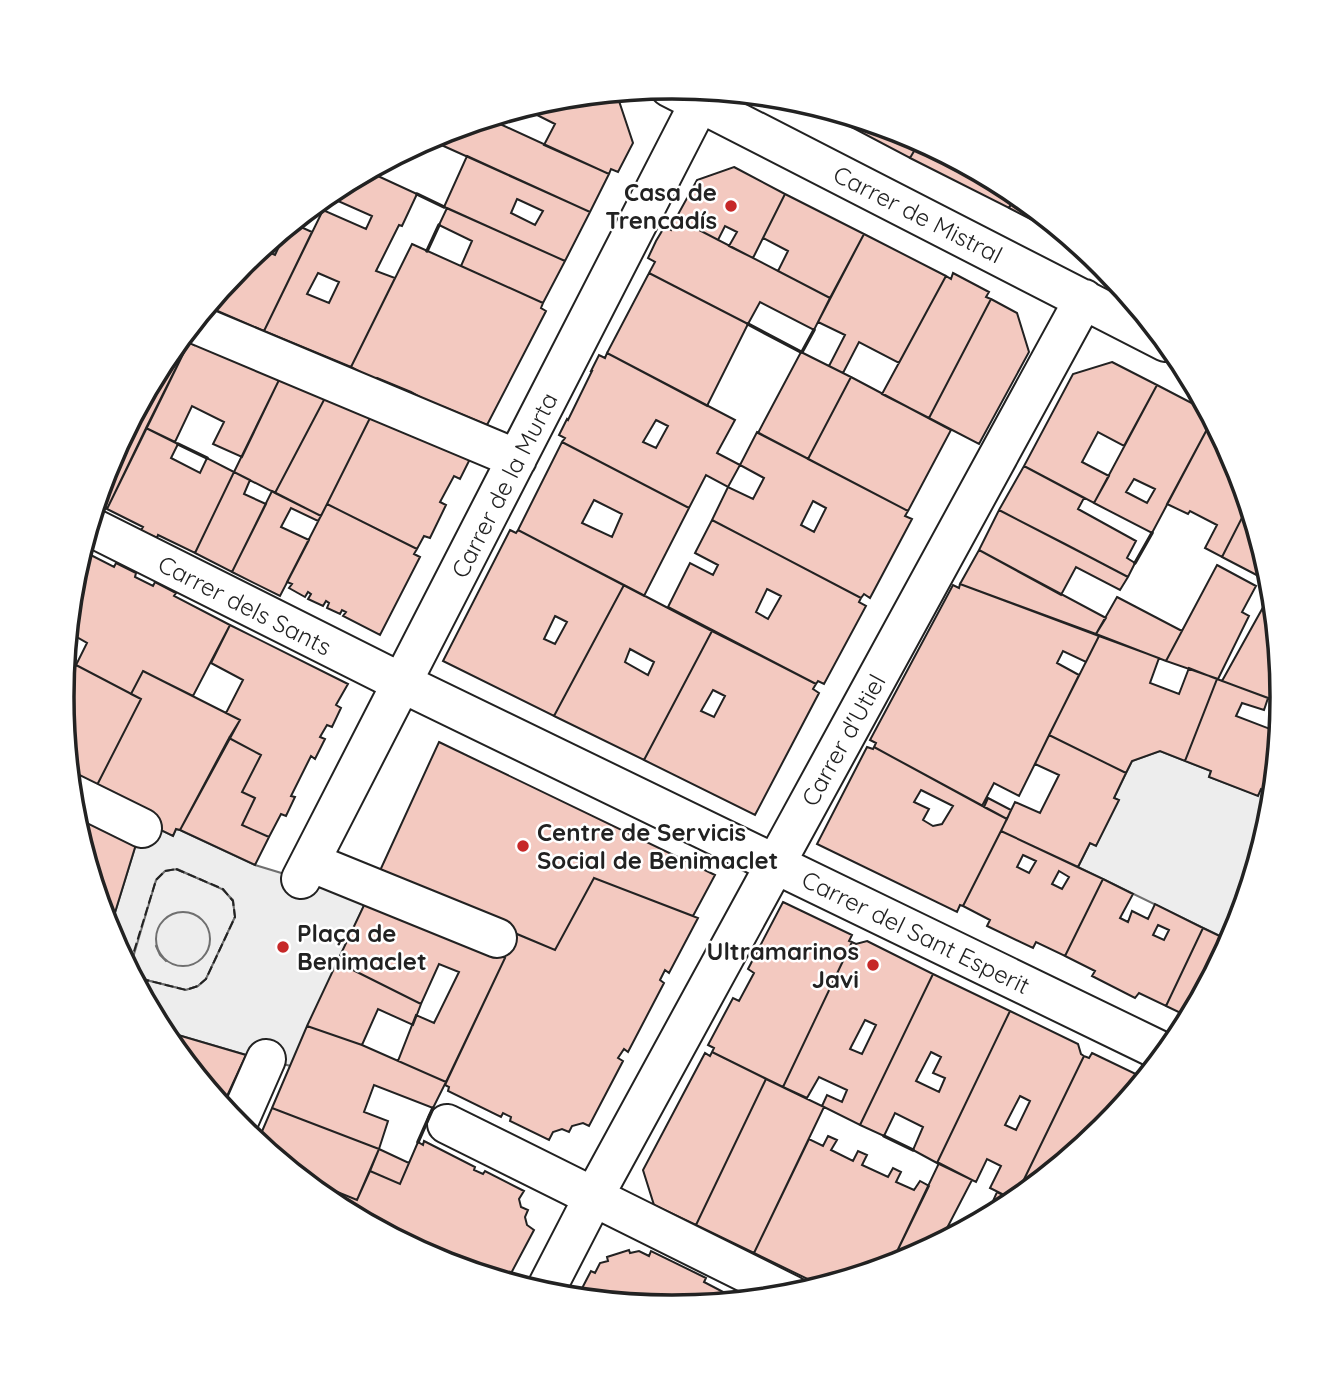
<svg xmlns="http://www.w3.org/2000/svg" width="1343" height="1394" viewBox="0 0 1343 1394" font-family="Quicksand,sans-serif">
<style>
.green{fill:#eee;stroke:#6f6f6f;stroke-width:2;fill-rule:evenodd}
.parking{fill:#ededed;stroke:#6f6f6f;stroke-width:2;fill-rule:evenodd}
.building{fill:#f3c9c0;stroke:#222;stroke-width:2;fill-rule:evenodd}
.lines{fill:none;stroke-linecap:round;stroke-linejoin:round}
.street-casing{stroke:#222;stroke-width:42}
.street{stroke:#fff;stroke-width:38}
.fence{stroke:#222;stroke-width:2;stroke-dasharray:9 3.5;stroke-linecap:butt}
.wall{stroke:#222;stroke-width:3.5}
.poi-dot{fill:#c62828;stroke:#fff;stroke-width:2.5}
.labels{text-anchor:middle;dominant-baseline:central;stroke-width:5;stroke-linejoin:round;paint-order:stroke}
.poi-label{font-size:24px;font-weight:bold;fill:#222;stroke:#fff;text-anchor:end}
.street-label{font-size:24px;fill:#222;stroke:#fff}
.rim{fill:none;stroke:#222;stroke-width:3.5}
</style>
<rect width="100%" height="100%" fill="#fff"/>
<path class="green" d="M 176,869 L 223,889 L 233,901 L 235,917 L 206,979 L 198,986 L 186,990 L 146,980 L 131,961 L 156,880 L 165,871 ZM 194,915 C 203,921 207,926 209,936 L 166,961 L 160,955 L 156,946 Z"/>
<path class="parking" d="M 1160,751 L 1211,771 L 1209,777 L 1257,795 L 1261,789 L 1272,794 L 1270,816 L 1235,931 L 1230,941 L 1078,867 L 1090,843 L 1096,845 L 1118,800 L 1114,798 L 1132,761 Z
M 145,822 L 173,836 L 176,829 L 180,830 L 255,865 L 367,899 L 291,1066 L 246,1055 L 161,1030 L 109,932 L 137,841 ZM 177,869 L 222,889 L 233,900 L 235,917 L 206,979 L 198,986 L 186,990 L 146,980 L 132,961 L 156,880 L 165,871 Z
M156 939a27 27 0 1 1 54 0a27 27 0 1 1-54 0Z"/>
<path class="building" d="M 605,93 L 619,101 L 633,143 L 618,172 L 611,169 L 609,174 L 544,145 L 555,124 L 535,114 L 536,112 L 526,106 L 553,98 Z
M 820,107 L 905,133 L 920,141 L 910,158 L 819,110 Z
M 487,118 L 609,174 L 590,212 L 428,139 L 438,133 Z
M 920,141 L 1011,190 L 1016,194 L 1009,208 L 910,158 Z
M 467,156 L 590,212 L 565,261 L 444,207 ZM 517,199 L 543,211 L 535,225 L 511,213 Z
M 734,167 L 785,194 L 753,258 L 729,246 L 737,232 L 725,226 L 718,240 L 676,218 L 697,180 Z
M 367,171 L 417,194 L 402,226 L 399,225 L 376,271 L 395,278 L 351,367 L 264,331 L 323,210 L 366,229 L 372,216 L 329,197 L 333,189 ZM 318,273 L 339,282 L 329,303 L 307,294 Z
M 785,194 L 864,234 L 830,298 L 778,271 L 788,251 L 763,238 Z
M 1016,194 L 1075,242 L 1009,208 Z
M 447,208 L 565,261 L 543,303 L 461,266 L 472,241 L 439,225 Z
M 676,218 L 830,298 L 814,330 L 760,302 L 748,324 L 649,273 L 655,262 L 648,258 L 656,241 L 665,226 L 671,230 Z
M 292,223 L 312,232 L 264,331 L 206,306 L 240,265 L 267,243 L 264,250 L 275,255 L 289,225 Z
M 864,234 L 946,276 L 899,363 L 859,342 L 843,373 L 829,366 L 845,335 L 818,322 Z
M 412,244 L 543,303 L 541,308 L 546,311 L 487,425 L 444,407 L 443,410 L 411,392 L 377,378 L 375,380 L 351,367 Z
M 649,273 L 748,324 L 707,406 L 607,353 Z
M 953,273 L 989,292 L 986,297 L 991,299 L 929,418 L 882,394 L 946,276 L 951,279 Z
M 991,299 L 1017,313 L 1029,352 L 979,444 L 929,418 Z
M 180,339 L 189,342 L 107,509 L 96,503 L 108,463 L 164,358 Z
M 196,339 L 279,380 L 242,457 L 213,444 L 224,422 L 192,406 L 175,442 L 146,428 L 189,342 L 194,345 Z
M 801,352 L 851,377 L 808,459 L 758,433 Z
M 607,353 L 735,420 L 717,453 L 740,465 L 728,487 L 706,475 L 689,508 L 562,442 L 565,438 L 559,435 L 567,419 L 568,420 L 592,371 L 591,371 L 599,355 L 605,358 ZM 656,420 L 668,426 L 656,448 L 643,442 Z
M 1112,362 L 1157,385 L 1124,446 L 1098,432 L 1082,462 L 1109,476 L 1094,503 L 1024,466 L 1073,374 Z
M 851,377 L 951,430 L 908,511 L 808,459 Z
M 279,380 L 325,398 L 275,493 L 234,472 Z
M 1157,385 L 1207,411 L 1212,420 L 1152,533 L 1094,503 ZM 1134,479 L 1155,489 L 1147,503 L 1126,492 Z
M 325,398 L 370,418 L 321,516 L 275,493 Z
M 370,418 L 456,454 L 459,451 L 471,457 L 460,479 L 454,476 L 440,502 L 446,505 L 430,538 L 424,536 L 417,549 L 327,504 Z
M 1212,420 L 1235,464 L 1248,506 L 1222,557 L 1205,548 L 1217,525 L 1190,511 L 1188,514 L 1167,504 Z
M 146,428 L 178,444 L 171,458 L 200,473 L 207,458 L 234,472 L 195,553 L 158,535 L 157,538 L 148,534 L 141,530 L 143,527 L 107,509 Z
M 757,432 L 908,511 L 905,516 L 912,519 L 870,598 L 864,594 L 861,598 L 712,520 L 728,487 L 753,499 L 764,478 L 740,465 ZM 813,501 L 826,508 L 814,532 L 801,525 Z
M 562,442 L 689,508 L 644,596 L 518,530 ZM 594,500 L 622,514 L 612,537 L 582,523 Z
M 1024,466 L 1084,498 L 1078,509 L 1136,541 L 1127,558 L 1135,563 L 1128,577 L 999,510 Z
M 234,472 L 250,480 L 244,494 L 266,504 L 232,572 L 195,553 Z
M 272,491 L 321,516 L 318,521 L 291,508 L 281,527 L 309,540 L 280,596 L 232,572 Z
M 327,504 L 417,549 L 414,554 L 420,557 L 380,635 L 343,616 L 346,612 L 342,610 L 340,614 L 327,608 L 329,603 L 326,601 L 323,606 L 308,599 L 311,594 L 308,592 L 305,597 L 289,588 L 292,584 L 287,582 Z
M 1248,506 L 1270,578 L 1270,582 L 1222,557 Z
M 999,510 L 1065,544 L 1128,577 L 1120,590 L 1076,567 L 1061,595 L 979,550 Z
M 712,520 L 861,598 L 859,602 L 866,606 L 824,684 L 818,681 L 816,684 L 668,607 L 690,563 L 713,575 L 718,565 L 695,553 ZM 767,589 L 781,596 L 768,619 L 756,612 Z
M 510,530 L 516,533 L 518,530 L 624,585 L 554,716 L 443,661 ZM 555,616 L 567,622 L 555,644 L 544,639 Z
M 81,550 L 114,567 L 116,563 L 136,573 L 135,577 L 153,586 L 155,582 L 176,593 L 174,596 L 230,625 L 193,696 L 143,671 L 131,694 L 76,665 L 87,643 L 68,632 L 73,578 Z
M 979,550 L 1106,618 L 1096,634 L 960,584 Z
M 1217,565 L 1256,586 L 1242,612 L 1249,616 L 1218,679 L 1166,661 Z
M 960,584 L 1099,636 L 1086,662 L 1063,651 L 1057,663 L 1079,675 L 1019,796 L 994,783 L 982,806 L 874,747 L 876,743 L 870,740 L 953,585 L 959,588 Z
M 624,585 L 712,631 L 644,760 L 554,716 ZM 630,649 L 654,662 L 648,675 L 625,662 Z
M 1271,593 L 1281,687 L 1274,700 L 1222,681 Z
M 1117,597 L 1182,631 L 1166,661 L 1096,634 Z
M 230,625 L 348,684 L 336,705 L 341,708 L 332,727 L 327,725 L 320,737 L 325,739 L 315,759 L 311,756 L 291,796 L 295,797 L 286,816 L 281,814 L 269,837 L 242,825 L 255,798 L 242,792 L 261,755 L 229,738 L 240,720 L 226,713 L 243,680 L 211,663 Z
M 712,631 L 816,684 L 813,689 L 819,693 L 755,815 L 644,760 ZM 713,690 L 725,696 L 714,717 L 701,711 Z
M 1099,636 L 1159,658 L 1150,683 L 1179,694 L 1189,668 L 1217,679 L 1185,761 L 1160,751 L 1132,761 L 1126,773 L 1049,735 Z
M 65,660 L 75,666 L 62,693 Z
M 76,665 L 141,699 L 95,789 L 70,784 L 62,709 L 69,696 L 62,693 Z
M 143,671 L 240,720 L 180,830 L 176,829 L 173,836 L 95,798 L 95,789 L 141,699 L 131,694 Z
M 1217,679 L 1268,698 L 1264,710 L 1242,703 L 1236,716 L 1278,732 L 1272,794 L 1261,789 L 1258,796 L 1209,777 L 1211,771 L 1185,761 Z
M 1049,735 L 1126,773 L 1114,798 L 1119,800 L 1096,846 L 1090,843 L 1078,867 L 1001,831 L 1015,802 L 1040,813 L 1059,775 L 1035,764 Z
M 229,738 L 261,755 L 242,792 L 255,798 L 242,825 L 269,837 L 255,865 L 180,830 Z
M 439,742 L 715,875 L 693,916 L 594,878 L 555,950 L 378,875 Z
M 867,747 L 873,749 L 874,747 L 1007,819 L 963,906 L 960,905 L 957,912 L 817,844 ZM 921,790 L 953,806 L 942,824 L 933,826 L 923,820 L 929,809 L 914,802 Z
M 988,798 L 1011,810 L 1007,819 L 984,807 Z
M 72,809 L 137,841 L 109,932 L 73,816 Z
M 1001,831 L 1103,879 L 1065,956 L 1036,942 L 1033,948 L 987,926 L 990,920 L 963,906 ZM 1023,855 L 1036,861 L 1029,873 L 1017,867 ZM 1059,871 L 1069,877 L 1062,889 L 1052,884 Z
M 594,878 L 698,918 L 669,973 L 665,970 L 660,980 L 664,983 L 628,1052 L 624,1049 L 618,1058 L 623,1061 L 589,1126 L 583,1123 L 572,1126 L 569,1132 L 562,1129 L 553,1132 L 549,1140 L 510,1121 L 511,1117 L 503,1113 L 501,1117 L 448,1091 L 449,1087 L 445,1085 L 505,958 L 501,956 L 512,932 L 555,950 Z
M 1103,879 L 1133,894 L 1120,918 L 1128,922 L 1132,911 L 1148,919 L 1155,904 L 1203,928 L 1166,1006 L 1139,993 L 1135,998 L 1092,976 L 1095,971 L 1065,956 ZM 1158,925 L 1169,930 L 1164,940 L 1153,935 Z
M 367,899 L 505,958 L 446,1082 L 398,1061 L 416,1015 L 434,1023 L 459,972 L 439,964 L 421,1004 L 337,962 Z
M 783,902 L 852,935 L 849,941 L 852,942 L 783,1087 L 712,1052 L 714,1048 L 708,1045 L 733,998 L 739,1001 L 754,973 L 748,969 Z
M 1203,928 L 1230,941 L 1189,1017 L 1166,1006 Z
M 867,941 L 933,974 L 860,1125 L 822,1106 L 827,1095 L 842,1102 L 847,1090 L 819,1077 L 807,1098 L 783,1087 L 852,942 L 856,944 ZM 865,1020 L 876,1025 L 862,1054 L 850,1049 Z
M 337,962 L 421,1004 L 413,1025 L 378,1009 L 362,1045 L 307,1026 Z
M 933,974 L 1010,1011 L 937,1163 L 913,1150 L 923,1127 L 895,1113 L 884,1136 L 860,1125 ZM 931,1052 L 941,1057 L 933,1073 L 945,1078 L 939,1092 L 916,1081 Z
M 1010,1011 L 1078,1044 L 1081,1054 L 1084,1056 L 1014,1200 L 990,1188 L 1001,1166 L 987,1159 L 976,1182 L 937,1163 ZM 1020,1096 L 1030,1101 L 1016,1130 L 1005,1125 Z
M 307,1026 L 362,1045 L 446,1082 L 433,1108 L 374,1085 L 364,1112 L 388,1121 L 379,1149 L 272,1108 Z
M 161,1030 L 246,1055 L 222,1107 L 164,1036 Z
M 712,1052 L 766,1079 L 696,1225 L 654,1205 L 643,1170 L 705,1053 L 710,1056 Z
M 1092,1053 L 1140,1076 L 1138,1082 L 1140,1083 L 1103,1129 L 1014,1200 L 1084,1056 L 1089,1058 Z
M 766,1079 L 824,1107 L 754,1253 L 696,1225 Z
M 272,1108 L 379,1149 L 357,1200 L 298,1176 L 257,1143 Z
M 828,1136 L 837,1140 L 831,1150 L 853,1161 L 858,1151 L 867,1155 L 862,1165 L 888,1177 L 893,1168 L 901,1172 L 896,1182 L 914,1190 L 920,1181 L 929,1186 L 890,1266 L 822,1286 L 754,1253 L 809,1139 L 823,1146 Z
M 424,1141 L 475,1167 L 474,1170 L 483,1174 L 485,1171 L 524,1191 L 519,1199 L 521,1207 L 528,1210 L 525,1217 L 527,1225 L 534,1230 L 508,1279 L 503,1277 L 501,1280 L 438,1261 L 332,1204 L 298,1176 L 357,1200 L 370,1171 L 400,1184 L 418,1142 L 423,1145 Z
M 379,1149 L 409,1163 L 400,1184 L 370,1171 Z
M 939,1163 L 972,1180 L 946,1230 L 955,1234 L 905,1261 L 890,1266 Z
M 997,1192 L 1015,1201 L 995,1213 L 989,1210 Z
M 629,1250 L 630,1253 L 639,1251 L 649,1256 L 651,1251 L 706,1278 L 704,1282 L 729,1295 L 726,1302 L 671,1307 L 577,1298 L 591,1271 L 595,1273 L 600,1263 L 608,1261 L 607,1257 Z"/>
<g class="lines">
<g class="street-casing">
<path id="street" d="M 669,87 L 1166,342
M 193,323 L 517,459
M 89,526 L 402,683 L 1165,1053
M 71,793 L 142,828
M 310,862 L 497,938
M 301,879 L 706,90
M 447,1124 L 791,1295
M 237,1125 L 266,1059
M 544,1293 L 594,1196 L 1084,299"/>
</g>
<use href="#street" class="street"/>
<path class="fence" d="M 176,869 L 223,889 L 233,901 L 235,917 L 206,979 L 198,986 L 186,990 L 146,980 L 131,961 L 156,880 L 165,871 Z"/>
<path class="wall" d="M 417,194 L 444,207
M 323,210 L 329,197
M 427,251 L 439,225
M 748,324 L 801,352
M 802,352 L 814,330
M 178,444 L 207,458
M 1135,563 L 1152,533
M 884,1136 L 913,1150
M 418,1142 L 433,1108
M 984,1218 L 989,1210"/>
</g>
<g class="poi-dot">
<circle cx="731" cy="206" r="7"/>
<circle cx="523" cy="846" r="7"/>
<circle cx="283" cy="947" r="7"/>
<circle cx="873" cy="965" r="7"/>
</g>
<g class="labels">
<g class="poi-label">
<text x="717" y="192">Casa de<tspan x="717" dy="28">Trencadís</tspan></text>
<text x="537" y="832" text-anchor="start">Centre de Servicis<tspan x="537" dy="28">Social de Benimaclet</tspan></text>
<text x="297" y="933" text-anchor="start">Plaça de<tspan x="297" dy="28">Benimaclet</tspan></text>
<text x="859" y="951">Ultramarinos<tspan x="859" dy="28">Javi</tspan></text>
</g>
<g class="street-label">
<text transform="translate(918 214) rotate(27)">Carrer de Mistral</text>
<text transform="translate(504 485) rotate(-63)">Carrer de la Murta</text>
<text transform="translate(245 605) rotate(27)">Carrer dels Sants</text>
<text transform="translate(843 740) rotate(-61)">Carrer d'Utiel</text>
<text transform="translate(916 932) rotate(26)">Carrer del Sant Esperit</text>
</g>
</g>
<path d="M0 0H1343V1394H0ZM74 697a598 598 0 1 1 1196 0a598 598 0 1 1-1196 0Z" fill="#fff" fill-rule="evenodd"/>
<path class="rim" d="M74 697a598 598 0 1 1 1196 0a598 598 0 1 1-1196 0Z"/>
</svg>
